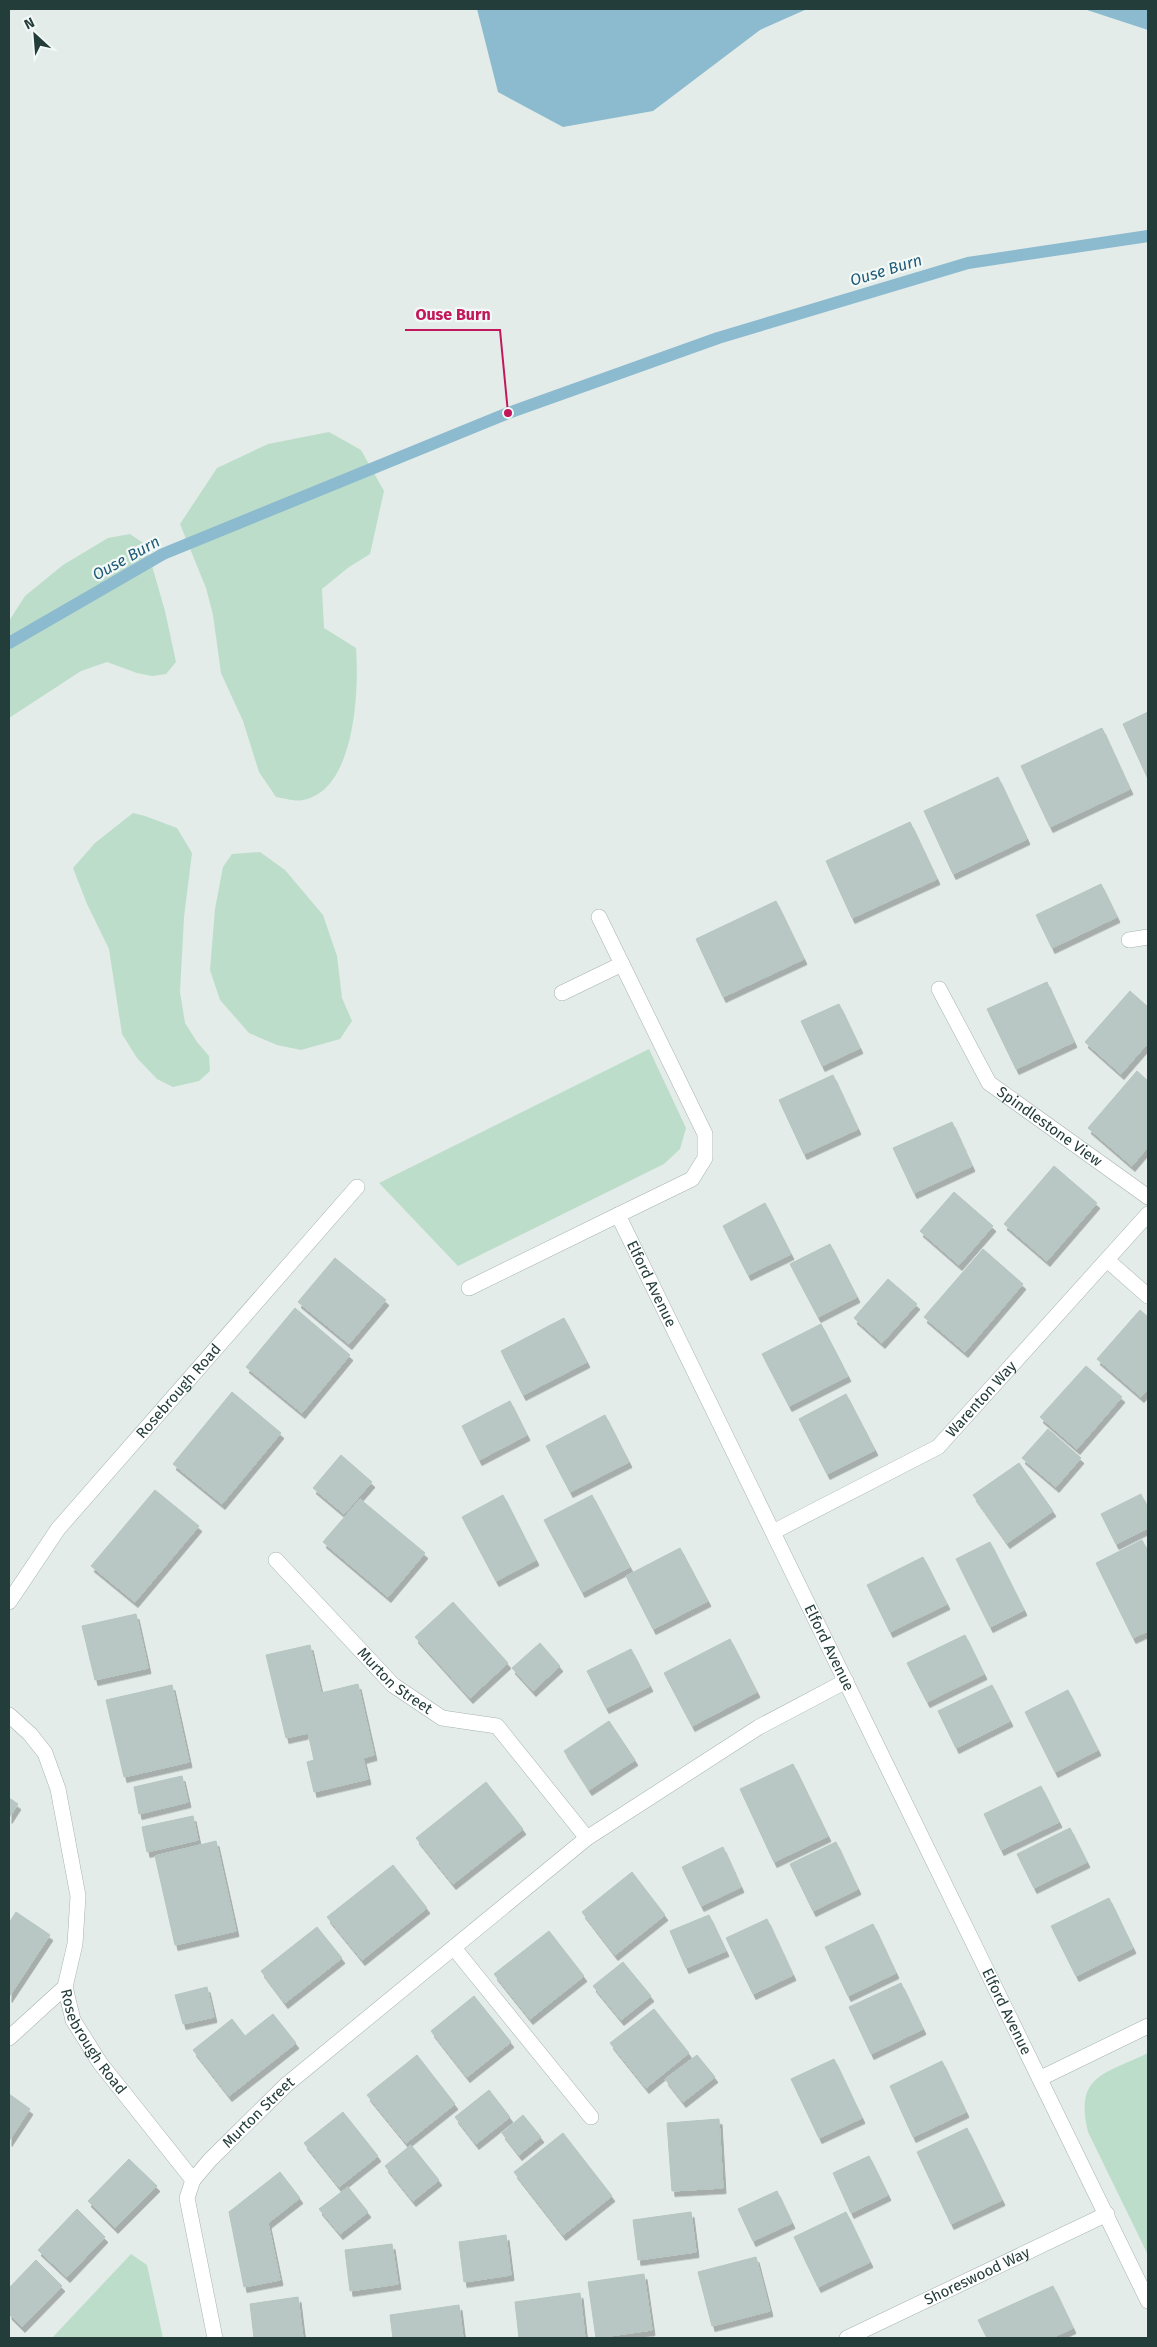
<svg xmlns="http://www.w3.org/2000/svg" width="1157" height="2347" viewBox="0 0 1157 2347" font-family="'Fira Sans',sans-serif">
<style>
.green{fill:#bcddca}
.water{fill:#8cbacf}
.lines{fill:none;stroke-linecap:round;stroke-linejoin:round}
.stream{stroke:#8cbacf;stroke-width:12}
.building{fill:#b8c7c3;stroke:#b5c6c1;filter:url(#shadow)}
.minor-casing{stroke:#a6b4b1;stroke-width:16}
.minor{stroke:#fff;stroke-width:15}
.labels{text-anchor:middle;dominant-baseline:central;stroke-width:4.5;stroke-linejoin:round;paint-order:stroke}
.street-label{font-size:15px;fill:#233d3a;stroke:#f3f9f7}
.water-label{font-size:16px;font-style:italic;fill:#1f5a77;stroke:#f3f9f7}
.leader{fill:none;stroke:#c2185b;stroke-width:2}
.callout-dot{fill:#c2185b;stroke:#f3f9f7;stroke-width:2}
.callout-label{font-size:16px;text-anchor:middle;font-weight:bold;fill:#c2185b;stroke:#f3f9f7;stroke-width:4.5;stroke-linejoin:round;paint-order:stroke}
</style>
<defs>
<filter id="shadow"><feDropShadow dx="3" dy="5.5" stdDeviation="0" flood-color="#0004"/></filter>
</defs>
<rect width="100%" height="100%" fill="#e3ece9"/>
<path class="green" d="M 329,432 L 361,450 L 384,491 L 370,554 L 349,567 L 322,589 L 324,628 L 356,648 C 359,689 356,790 303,800 C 295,802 284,798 276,797 L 259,772 L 243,721 L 221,673 L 213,615 L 206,588 L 180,524 L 217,468 L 268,444 Z
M 130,534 L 146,545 L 165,611 L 176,662 L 166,674 L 152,676 L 137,673 L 107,662 L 81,671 L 9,718 L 9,621 L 25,596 L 63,565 L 108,538 Z
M 133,813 L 145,816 L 177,828 L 192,853 L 184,917 L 180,992 L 185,1023 L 197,1042 L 209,1056 L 210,1071 L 199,1081 L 173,1087 L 157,1079 L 137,1058 L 122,1034 L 109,949 L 87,904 L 73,868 L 95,843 Z
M 260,852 L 285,870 L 323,915 L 337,956 L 342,998 L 352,1021 L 340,1039 L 301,1050 L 277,1045 L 249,1033 L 220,1000 L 210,970 L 215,909 L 223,867 L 232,854 Z
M 649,1049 L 686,1128 L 680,1149 L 664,1164 L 458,1266 L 379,1183 Z
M 1148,2053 L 1148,2255 L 1088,2132 C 1074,2075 1105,2074 1148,2053 Z
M 131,2254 L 147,2265 L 163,2338 L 52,2338 Z"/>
<path class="water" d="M 477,9 L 807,9 L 760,30 L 653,111 L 563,127 L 498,92 Z
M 1084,9 L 1148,9 L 1148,30 Z"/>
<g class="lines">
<path class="stream" d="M 9,643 L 163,554 L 508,413 L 718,338 L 968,263 L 1148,236"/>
</g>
<path class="building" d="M 1148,712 L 1148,779 L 1123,724 Z
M 1102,728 L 1130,789 L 1050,827 L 1021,766 Z
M 998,777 L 1027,839 L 953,874 L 924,811 Z
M 910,822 L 937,879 L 852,918 L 826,861 Z
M 1101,884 L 1117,917 L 1052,948 L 1036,915 Z
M 776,901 L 804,959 L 723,997 L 696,939 Z
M 1047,982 L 1074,1042 L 1016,1069 L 987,1009 Z
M 1130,991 L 1148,1007 L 1148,1043 L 1121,1074 L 1085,1042 Z
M 839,1004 L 860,1048 L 822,1066 L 801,1021 Z
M 1137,1071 L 1148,1081 L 1148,1147 L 1132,1166 L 1088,1128 Z
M 833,1075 L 858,1129 L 804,1154 L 779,1100 Z
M 952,1122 L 972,1166 L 914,1193 L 893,1148 Z
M 1054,1166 L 1097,1203 L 1047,1261 L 1004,1224 Z
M 954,1192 L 993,1226 L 959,1265 L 920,1231 Z
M 765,1203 L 791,1254 L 748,1275 L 723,1226 Z
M 830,1244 L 857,1297 L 818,1317 L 790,1264 Z
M 983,1249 L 1023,1284 L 965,1352 L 924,1317 Z
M 335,1258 L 386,1300 L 349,1344 L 298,1302 Z
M 888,1279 L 917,1304 L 882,1343 L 854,1318 Z
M 295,1308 L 350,1355 L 302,1413 L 246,1367 Z
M 1140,1310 L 1148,1317 L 1148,1389 L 1141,1397 L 1097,1359 Z
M 564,1318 L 587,1362 L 523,1395 L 501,1351 Z
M 821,1324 L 848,1376 L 789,1406 L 762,1354 Z
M 1086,1366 L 1122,1397 L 1077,1449 L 1040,1417 Z
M 232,1392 L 281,1433 L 222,1504 L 173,1464 Z
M 846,1394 L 875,1450 L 827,1474 L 799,1419 Z
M 510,1401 L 527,1435 L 479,1460 L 462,1426 Z
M 605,1415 L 629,1462 L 570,1492 L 546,1446 Z
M 1048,1429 L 1081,1458 L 1056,1487 L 1022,1458 Z
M 341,1455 L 372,1482 L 344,1514 L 313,1488 Z
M 1019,1463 L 1053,1511 L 1007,1543 L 973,1495 Z
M 155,1490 L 199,1526 L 135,1602 L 91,1566 Z
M 1141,1494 L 1148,1509 L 1148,1528 L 1116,1544 L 1101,1514 Z
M 503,1495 L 536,1560 L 496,1581 L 462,1517 Z
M 592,1495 L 630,1567 L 582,1592 L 544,1520 Z
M 360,1499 L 425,1553 L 388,1597 L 323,1542 Z
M 1142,1540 L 1148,1552 L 1148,1631 L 1133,1638 L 1096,1563 Z
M 990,1542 L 1024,1610 L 990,1627 L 956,1559 Z
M 680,1548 L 708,1601 L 653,1629 L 626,1576 Z
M 923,1557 L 947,1604 L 890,1632 L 867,1585 Z
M 453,1602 L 508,1663 L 470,1698 L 415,1637 Z
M 136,1614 L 148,1668 L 95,1680 L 82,1626 Z
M 965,1635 L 984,1674 L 927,1702 L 907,1663 Z
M 730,1639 L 757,1692 L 692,1726 L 664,1673 Z
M 540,1643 L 560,1666 L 533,1691 L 512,1668 Z
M 310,1645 L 321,1693 L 358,1684 L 374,1755 L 363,1758 L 368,1779 L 314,1792 L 307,1762 L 314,1760 L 308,1733 L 286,1738 L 266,1655 Z
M 631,1649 L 650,1686 L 606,1708 L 587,1671 Z
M 172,1685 L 189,1762 L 124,1777 L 106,1700 Z
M 992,1685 L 1010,1721 L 956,1748 L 938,1711 Z
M 1068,1690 L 1098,1750 L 1055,1772 L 1025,1712 Z
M 609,1721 L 635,1760 L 589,1790 L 564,1751 Z
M 793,1764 L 828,1836 L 774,1862 L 740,1789 Z
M 182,1776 L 188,1802 L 139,1814 L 134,1787 Z
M 486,1782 L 523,1829 L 453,1884 L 416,1838 Z
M 1041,1786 L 1059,1822 L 1001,1850 L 984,1814 Z
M 9,1798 L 18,1804 L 9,1818 Z
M 193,1816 L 198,1840 L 147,1852 L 142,1827 Z
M 1070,1828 L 1087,1862 L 1034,1888 L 1017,1854 Z
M 216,1841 L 236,1931 L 175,1945 L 155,1856 Z
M 836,1842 L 858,1889 L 813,1911 L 790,1864 Z
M 723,1847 L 741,1887 L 701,1906 L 682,1867 Z
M 393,1865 L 427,1908 L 362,1960 L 327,1917 Z
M 632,1872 L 665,1915 L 615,1955 L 582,1912 Z
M 1109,1898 L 1133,1948 L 1076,1976 L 1051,1926 Z
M 16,1912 L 50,1935 L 9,1997 L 9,1923 Z
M 709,1915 L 726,1951 L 686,1968 L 670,1931 Z
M 767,1919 L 793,1975 L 753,1994 L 726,1938 Z
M 873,1924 L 896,1973 L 848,1996 L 825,1947 Z
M 317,1927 L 342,1958 L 285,2003 L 261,1971 Z
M 549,1931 L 584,1976 L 530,2019 L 494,1974 Z
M 623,1962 L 651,1996 L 621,2020 L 593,1986 Z
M 901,1983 L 923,2029 L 871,2054 L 849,2007 Z
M 207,1987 L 214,2017 L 183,2024 L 175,1995 Z
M 474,1996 L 511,2042 L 467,2077 L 431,2031 Z
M 654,2009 L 689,2053 L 646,2088 L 610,2043 Z
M 273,2014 L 296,2043 L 229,2096 L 193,2050 L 232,2019 L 245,2036 Z
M 417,2055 L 455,2104 L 406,2143 L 367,2095 Z
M 697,2055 L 715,2077 L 683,2102 L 665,2079 Z
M 834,2059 L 862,2118 L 819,2138 L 791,2079 Z
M 942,2061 L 966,2112 L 913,2137 L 890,2086 Z
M 489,2090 L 510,2117 L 476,2144 L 455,2117 Z
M 9,2094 L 30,2109 L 9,2141 Z
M 343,2112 L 378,2156 L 339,2187 L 304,2143 Z
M 523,2115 L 541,2137 L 519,2155 L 502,2133 Z
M 719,2119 L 723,2188 L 672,2191 L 667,2123 Z
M 967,2128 L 1002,2200 L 951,2224 L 917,2152 Z
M 563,2133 L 612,2196 L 563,2235 L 514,2172 Z
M 411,2145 L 439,2180 L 413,2201 L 385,2166 Z
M 869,2156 L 888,2195 L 851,2213 L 833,2173 Z
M 129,2159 L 157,2186 L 115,2228 L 88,2201 Z
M 280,2172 L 300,2198 L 268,2223 L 280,2280 L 244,2287 L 229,2212 Z
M 348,2187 L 368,2212 L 340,2234 L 319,2209 Z
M 777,2191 L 792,2223 L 753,2241 L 738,2209 Z
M 77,2209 L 105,2237 L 67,2277 L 38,2250 Z
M 691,2212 L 696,2252 L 638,2260 L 633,2220 Z
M 846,2212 L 870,2262 L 818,2287 L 794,2237 Z
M 506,2235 L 511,2275 L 464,2282 L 459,2242 Z
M 392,2244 L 398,2284 L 350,2291 L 345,2250 Z
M 756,2257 L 770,2311 L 712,2326 L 698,2272 Z
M 36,2260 L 62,2286 L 22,2327 L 9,2314 L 9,2288 Z
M 644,2274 L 652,2330 L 596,2338 L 588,2282 Z
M 1053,2286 L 1073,2328 L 1052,2338 L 987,2338 L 978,2320 Z
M 580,2293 L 585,2338 L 519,2338 L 515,2302 Z
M 298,2297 L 303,2338 L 254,2338 L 250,2304 Z
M 459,2305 L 463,2338 L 393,2338 L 390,2315 Z"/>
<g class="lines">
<g class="minor-casing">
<g id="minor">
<path id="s1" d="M 599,917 L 705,1134 L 705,1158 L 692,1179 L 618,1215 L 1148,2301"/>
<path d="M 1129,940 L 1148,937"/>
<path id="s2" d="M 939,989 L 989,1083 L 1148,1197"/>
<path d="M 562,993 L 622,964"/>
<path d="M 1107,1260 L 1148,1296"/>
<path d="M 469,1288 L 618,1215"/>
<path id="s3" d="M 773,1532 L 938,1447 L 1148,1214"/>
<path id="s4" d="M 276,1560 L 393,1685 L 442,1718 L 497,1726 L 587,1838"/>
<path id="s5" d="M 9,1602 L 58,1529 L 357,1187"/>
<path id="s6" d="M 9,1715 L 30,1734 L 45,1753 L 58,1789 L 78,1896 L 75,1944 L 65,1987 L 73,2020 L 100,2063 L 193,2180"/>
<path d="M 454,1948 L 591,2117"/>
<path d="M 9,2038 L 65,1987"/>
<path d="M 1041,2078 L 1148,2026"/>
<path id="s7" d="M 215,2338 L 187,2198 L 193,2180 L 210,2160 L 286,2085 L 587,1838 L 759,1727 L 846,1681"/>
<path id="s8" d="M 847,2338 L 1107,2214"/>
</g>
</g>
<use href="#minor" class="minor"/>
</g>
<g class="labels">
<g class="street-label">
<text stroke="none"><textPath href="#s2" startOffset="181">Spindlestone View</textPath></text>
<text stroke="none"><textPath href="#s1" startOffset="449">Elford Avenue</textPath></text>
<text stroke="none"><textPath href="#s5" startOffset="271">Rosebrough Road</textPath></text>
<text stroke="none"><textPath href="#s3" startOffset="250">Warenton Way</textPath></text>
<text stroke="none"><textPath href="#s1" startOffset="854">Elford Avenue</textPath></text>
<text stroke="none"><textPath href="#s4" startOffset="170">Murton Street</textPath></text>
<text stroke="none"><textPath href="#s1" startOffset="1259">Elford Avenue</textPath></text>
<text stroke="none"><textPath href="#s6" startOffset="354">Rosebrough Road</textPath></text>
<text stroke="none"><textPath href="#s7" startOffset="256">Murton Street</textPath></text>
<text stroke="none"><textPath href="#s8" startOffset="144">Shoreswood Way</textPath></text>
</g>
<g class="water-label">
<text transform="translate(886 270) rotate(-17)">Ouse Burn</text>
<text transform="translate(126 558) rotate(-29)">Ouse Burn</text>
</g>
</g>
<path class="leader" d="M508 413L500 330H405"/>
<circle class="callout-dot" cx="508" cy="413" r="5"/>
<g class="callout-label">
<text x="453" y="320">Ouse Burn</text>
</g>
<rect width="1157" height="2347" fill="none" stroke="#233d3a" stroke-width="20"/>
<g transform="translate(35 35) rotate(334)" stroke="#f3f9f7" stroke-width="4" paint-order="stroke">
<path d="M0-4L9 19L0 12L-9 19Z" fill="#233d3a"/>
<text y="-8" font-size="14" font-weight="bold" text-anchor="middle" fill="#233d3a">N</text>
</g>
</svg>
